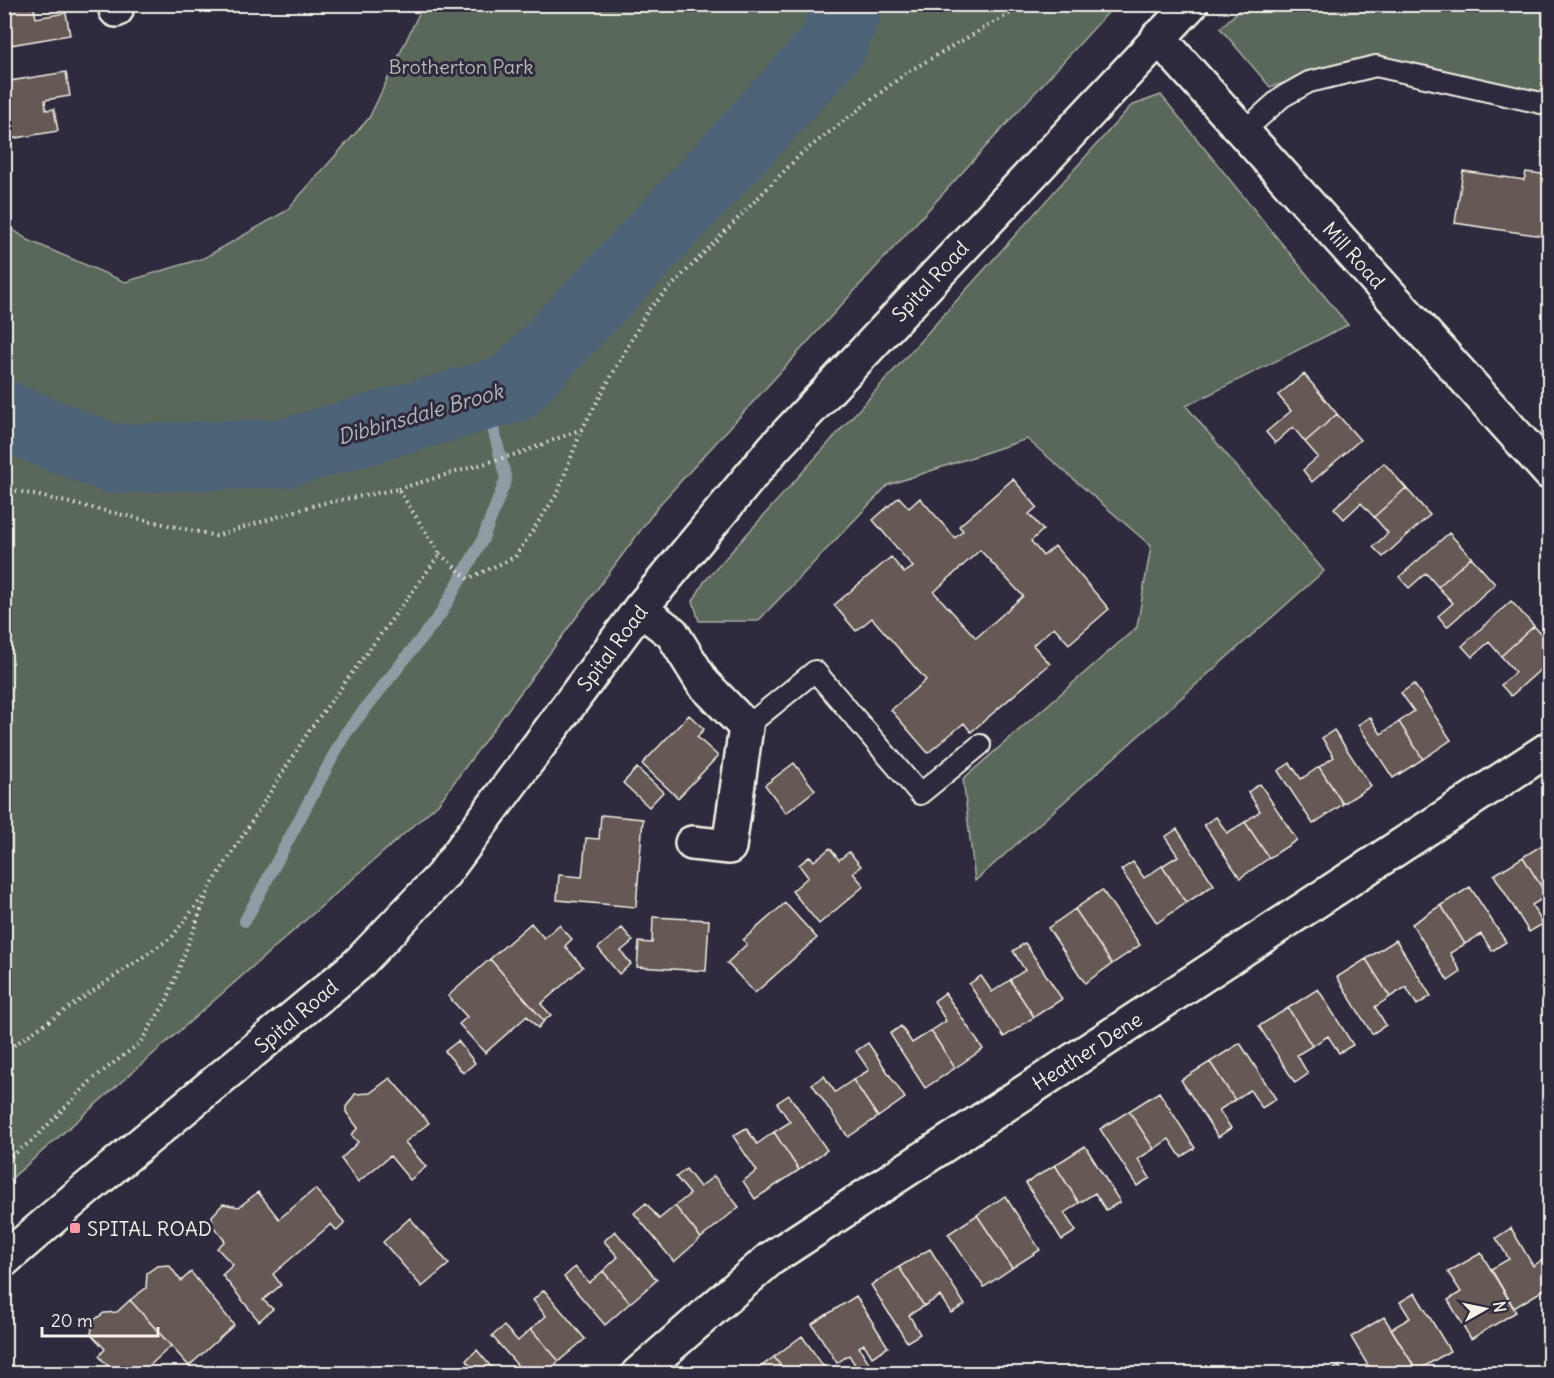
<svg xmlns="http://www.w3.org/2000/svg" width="1554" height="1378" viewBox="0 0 1554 1378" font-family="Delius,sans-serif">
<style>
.green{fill:#5a675c;stroke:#a7aca2;stroke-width:1.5}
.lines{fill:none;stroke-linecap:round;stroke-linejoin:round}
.stream{stroke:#909ca4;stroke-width:12}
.river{stroke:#4d6377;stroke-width:69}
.building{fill:#655954;stroke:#f4f1e8;stroke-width:1.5;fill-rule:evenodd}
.lane-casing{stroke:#f4f1e8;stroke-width:24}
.street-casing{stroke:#f4f1e8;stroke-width:38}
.secondary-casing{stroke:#f4f1e8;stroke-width:38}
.path{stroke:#f4f1e8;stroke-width:4;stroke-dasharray:1.5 4.5;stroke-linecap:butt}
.lane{stroke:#2f2a3d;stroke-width:20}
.street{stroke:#2f2a3d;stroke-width:33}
.secondary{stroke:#2f2a3d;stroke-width:33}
.poi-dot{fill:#ff9aa2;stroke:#2f2a3d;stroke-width:2}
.labels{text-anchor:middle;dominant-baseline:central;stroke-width:6;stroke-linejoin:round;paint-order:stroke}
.park-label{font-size:20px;fill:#b6bab0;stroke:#2f2a3d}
.street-label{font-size:20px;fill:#f4f1e8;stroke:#2f2a3d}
.poi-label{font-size:20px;fill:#f4f1e8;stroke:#2f2a3d;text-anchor:start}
.water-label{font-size:21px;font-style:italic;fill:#b1b8bb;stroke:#2f2a3d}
</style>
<rect width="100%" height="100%" fill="#2f2a3d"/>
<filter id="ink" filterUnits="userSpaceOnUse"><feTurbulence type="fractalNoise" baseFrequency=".0167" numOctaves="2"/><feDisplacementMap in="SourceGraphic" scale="12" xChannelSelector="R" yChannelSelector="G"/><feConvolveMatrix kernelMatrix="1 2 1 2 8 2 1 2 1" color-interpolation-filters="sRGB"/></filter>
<g filter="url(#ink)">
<path class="green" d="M 423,5 L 1115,5 L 660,504 L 438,804 L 5,1184 L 5,224 L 28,240 L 125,282 L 204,258 L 286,211 L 369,118 Z
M 1245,5 L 1549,5 L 1549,94 L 1379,56 L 1270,87 L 1220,28 Z
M 1161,95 L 1348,325 L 1186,406 L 1324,571 L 975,881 L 963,779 L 1137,627 L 1151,546 L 1027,439 L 888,485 L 758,621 L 699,621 L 693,601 L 704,582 L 1131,106 Z"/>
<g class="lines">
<path class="stream" d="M 245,921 L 345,734 L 440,615 L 482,541 L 506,479 L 485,396"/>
<path class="river" d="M 4,415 L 112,459 L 286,453 L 513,388 L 708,182 L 832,46 L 849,4"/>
</g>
<path class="building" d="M 4,4 L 42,4 L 43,7 L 34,8 L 36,18 L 66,13 L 70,35 L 4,46 Z
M 66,72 L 70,96 L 45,100 L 46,110 L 54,109 L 58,131 L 4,140 L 4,118 L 10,117 L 8,105 L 4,106 L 4,82 Z
M 1463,171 L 1524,180 L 1526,172 L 1550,175 L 1542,236 L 1455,223 Z
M 1304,374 L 1337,414 L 1305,442 L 1293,427 L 1275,443 L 1266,432 L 1291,411 L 1278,395 Z
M 1337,414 L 1360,440 L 1312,482 L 1303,470 L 1318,457 L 1305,442 Z
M 1384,463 L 1406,488 L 1374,517 L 1361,503 L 1344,519 L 1334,508 Z
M 1013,479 L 1037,507 L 1029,514 L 1043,530 L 1031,541 L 1043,556 L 1055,546 L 1109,609 L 1069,644 L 1054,627 L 1033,645 L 1050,664 L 971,732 L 964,723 L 928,753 L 891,710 L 926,680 L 872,618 L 856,631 L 834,605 L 891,557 L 904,573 L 913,567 L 873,520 L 899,497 L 909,508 L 920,498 L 955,538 L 963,531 L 959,526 ZM 980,550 L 1023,596 L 976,638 L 934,592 Z
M 1406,488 L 1430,515 L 1383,557 L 1373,547 L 1388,533 L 1374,517 Z
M 1449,533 L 1471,557 L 1438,587 L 1426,573 L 1409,588 L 1399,577 Z
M 1471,557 L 1495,584 L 1447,627 L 1438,616 L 1453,603 L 1438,587 Z
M 1511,601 L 1534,626 L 1501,656 L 1489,642 L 1472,657 L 1462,646 Z
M 1534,626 L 1550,644 L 1550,661 L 1511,696 L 1501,685 L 1515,672 L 1501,656 Z
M 1414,684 L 1451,740 L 1423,759 L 1399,722 L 1414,711 L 1401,693 Z
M 689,715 L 704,729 L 697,737 L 718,756 L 678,798 L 642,764 Z
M 1370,717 L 1381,734 L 1399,722 L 1423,759 L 1393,778 L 1358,725 Z
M 1334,730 L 1371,786 L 1343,804 L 1319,767 L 1334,757 L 1322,738 Z
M 794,763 L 815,790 L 786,813 L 765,785 Z
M 1290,763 L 1301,779 L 1319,767 L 1343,804 L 1313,824 L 1278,771 Z
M 637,768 L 663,792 L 649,807 L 623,783 Z
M 1260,784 L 1297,840 L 1269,858 L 1245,822 L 1260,811 L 1248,792 Z
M 601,815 L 643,819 L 636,907 L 557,900 L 559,875 L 582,877 L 586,838 L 599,839 Z
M 1216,817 L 1227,833 L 1245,822 L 1269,858 L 1240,878 L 1204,825 Z
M 1177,829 L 1214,885 L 1186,903 L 1162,866 L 1178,856 L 1165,837 Z
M 1550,840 L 1550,894 L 1547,896 L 1523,857 Z
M 830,848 L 839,860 L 849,852 L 861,866 L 853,873 L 864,886 L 819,924 L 792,891 L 808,877 L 799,865 L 810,856 L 814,861 Z
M 1523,857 L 1547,896 L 1532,905 L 1543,924 L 1529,932 L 1494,875 Z
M 1133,862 L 1144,878 L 1162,866 L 1186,903 L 1157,923 L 1121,870 Z
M 1470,887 L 1506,942 L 1492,951 L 1481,934 L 1465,944 L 1441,905 Z
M 1102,890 L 1140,945 L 1112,964 L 1075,909 Z
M 785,903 L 817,938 L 755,993 L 727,963 L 747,944 L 743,940 Z
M 1441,905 L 1465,944 L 1450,953 L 1461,972 L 1448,981 L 1412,924 Z
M 1075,909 L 1112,964 L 1085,983 L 1048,928 Z
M 653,917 L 709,920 L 706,971 L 637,967 L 639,942 L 652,943 Z
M 531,923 L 544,938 L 559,925 L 572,939 L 565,946 L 583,967 L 541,1004 L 551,1015 L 544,1021 L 490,959 Z
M 622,928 L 633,941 L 621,951 L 631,964 L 619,974 L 598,948 Z
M 1396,940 L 1431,996 L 1417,1005 L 1406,987 L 1390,997 L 1366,959 Z
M 1025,943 L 1062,999 L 1034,1017 L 1010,980 L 1025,970 L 1013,951 Z
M 490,959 L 544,1021 L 538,1028 L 527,1016 L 485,1053 L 459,1024 L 467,1017 L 448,996 Z
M 1366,959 L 1390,997 L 1375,1007 L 1386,1025 L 1372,1034 L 1337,977 Z
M 981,976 L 992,992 L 1010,980 L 1034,1017 L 1004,1037 L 969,984 Z
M 1318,989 L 1353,1045 L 1339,1053 L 1328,1036 L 1312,1046 L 1288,1008 Z
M 945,993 L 983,1049 L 955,1068 L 931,1031 L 946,1021 L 934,1001 Z
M 1288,1008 L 1312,1046 L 1297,1055 L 1308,1074 L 1295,1083 L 1259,1026 Z
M 901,1026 L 912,1043 L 931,1031 L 955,1068 L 925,1088 L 890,1034 Z
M 458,1041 L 475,1063 L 463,1073 L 445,1051 Z
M 868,1043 L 905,1098 L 878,1117 L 853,1080 L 869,1070 L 856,1051 Z
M 1240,1043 L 1276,1099 L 1262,1108 L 1250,1090 L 1235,1100 L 1210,1062 Z
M 1210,1062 L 1235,1100 L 1219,1110 L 1231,1128 L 1218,1137 L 1181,1080 Z
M 824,1076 L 835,1092 L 853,1080 L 878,1117 L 848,1137 L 812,1084 Z
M 390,1078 L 429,1123 L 405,1142 L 426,1167 L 410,1180 L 390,1156 L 358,1182 L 341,1159 L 358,1142 L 351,1135 L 358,1128 L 346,1112 L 346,1107 L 355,1094 L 370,1093 Z
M 1159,1092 L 1195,1148 L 1181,1157 L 1169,1139 L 1154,1149 L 1129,1111 Z
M 789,1095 L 827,1150 L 799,1170 L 774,1132 L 790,1122 L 777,1103 Z
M 1129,1111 L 1154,1149 L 1138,1159 L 1150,1178 L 1137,1186 L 1100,1129 Z
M 746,1128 L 757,1144 L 774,1132 L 799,1170 L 755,1199 L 743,1181 L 757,1171 L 733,1136 Z
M 1085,1146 L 1120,1202 L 1106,1210 L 1095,1193 L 1079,1203 L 1055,1165 Z
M 1055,1165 L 1079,1203 L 1064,1213 L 1076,1231 L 1062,1240 L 1026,1183 Z
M 686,1169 L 700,1187 L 714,1176 L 739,1207 L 701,1238 L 675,1206 L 690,1194 L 676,1177 Z
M 315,1189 L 345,1223 L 337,1231 L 331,1224 L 273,1274 L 281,1285 L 263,1300 L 273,1309 L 259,1321 L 222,1275 L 233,1265 L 217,1248 L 225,1241 L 213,1226 L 212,1216 L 223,1204 L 239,1207 L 258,1192 L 279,1219 Z
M 1005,1196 L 1040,1250 L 1012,1268 L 977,1215 Z
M 646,1203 L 659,1219 L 675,1206 L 701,1238 L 674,1262 L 634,1213 Z
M 977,1215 L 1012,1268 L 984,1287 L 948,1234 Z
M 410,1218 L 449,1264 L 422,1287 L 383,1242 Z
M 1511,1228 L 1533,1266 L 1542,1260 L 1550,1272 L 1550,1286 L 1514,1308 L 1491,1269 L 1509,1259 L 1496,1238 Z
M 615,1231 L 657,1280 L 630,1303 L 603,1271 L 618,1257 L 604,1241 Z
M 930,1249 L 965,1305 L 951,1313 L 940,1296 L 924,1306 L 899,1267 Z
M 1481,1253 L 1516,1312 L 1471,1339 L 1448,1300 L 1461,1292 L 1448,1272 Z
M 169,1265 L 181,1281 L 191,1272 L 234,1325 L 189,1366 L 130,1300 L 146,1288 L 147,1273 L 157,1266 Z
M 575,1267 L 589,1283 L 603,1271 L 630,1303 L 605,1325 L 564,1277 Z
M 899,1267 L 924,1306 L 909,1315 L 920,1334 L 907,1342 L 871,1285 Z
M 544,1290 L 585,1339 L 559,1361 L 531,1329 L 546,1316 L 533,1300 Z
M 1415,1293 L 1450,1351 L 1417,1371 L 1391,1329 L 1410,1318 L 1400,1302 Z
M 856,1296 L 888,1347 L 872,1357 L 864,1344 L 859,1347 L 871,1366 L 860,1373 L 849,1355 L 837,1363 L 812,1324 Z
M 130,1300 L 171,1346 L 148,1367 L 153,1374 L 115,1374 L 99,1356 L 105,1349 L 91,1334 L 93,1321 L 104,1313 L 117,1312 Z
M 1384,1317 L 1417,1371 L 1414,1374 L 1373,1374 L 1351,1337 Z
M 504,1326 L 518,1341 L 531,1329 L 559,1361 L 545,1374 L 525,1374 L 492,1336 Z
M 802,1336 L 829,1374 L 787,1374 L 774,1357 Z
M 477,1350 L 497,1374 L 477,1374 L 466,1360 Z
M 774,1357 L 787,1374 L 751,1374 Z
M 1339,1366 L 1344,1374 L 1326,1374 Z"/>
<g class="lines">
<g class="lane-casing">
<path id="lane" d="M 1243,132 L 1282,97 L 1309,82 L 1376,66 L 1550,105
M 746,727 L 815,671 L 920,794 L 980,745"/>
</g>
<g class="street-casing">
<path id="street" d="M 115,4 L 116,10
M 1158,37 L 1550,473
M 640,609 L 672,633 L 703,683 L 746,727 L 729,847 L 692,843
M 638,1374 L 770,1259 L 1550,748"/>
</g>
<g class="secondary-casing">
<path id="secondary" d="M 4,1260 L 78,1196 L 357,965 L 442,876 L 640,609 L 774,448 L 1191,4"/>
</g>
<path class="path" d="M 4,488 L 216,536 L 315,505 L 398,489 L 440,554 L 309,731 L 209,889 L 167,1000 L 140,1043 L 94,1078 L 34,1139 L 4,1162
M 398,489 L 520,453 L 582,429
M 440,554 L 468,579 L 515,557 L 557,494 L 582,429 L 648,310 L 801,154 L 906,73 L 1026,4
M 4,1052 L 172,937 L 205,894"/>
<use href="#lane" class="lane"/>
<use href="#street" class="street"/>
<use href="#secondary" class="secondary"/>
</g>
</g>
<rect class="poi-dot" x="69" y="1222" width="12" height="12" rx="3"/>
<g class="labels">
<g class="park-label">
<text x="461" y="66">Brotherton Park</text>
</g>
<g class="street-label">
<text transform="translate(1354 255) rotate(48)">Mill Road</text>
<text transform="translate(930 281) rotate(-47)">Spital Road</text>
<text transform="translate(612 648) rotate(-53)">Spital Road</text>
<text transform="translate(296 1016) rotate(-40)">Spital Road</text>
<text transform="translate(1087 1051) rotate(-33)">Heather Dene</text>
</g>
<g class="poi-label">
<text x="87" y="1228">SPITAL ROAD</text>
</g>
<g class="water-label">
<text transform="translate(420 414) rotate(-16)">Dibbinsdale Brook</text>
</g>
</g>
<rect width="1554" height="1378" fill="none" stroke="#2f2a3d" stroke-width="24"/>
<rect x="12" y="12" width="1530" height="1354" fill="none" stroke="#f4f1e8" stroke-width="2" filter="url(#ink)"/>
<g transform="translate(1485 1309) rotate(81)" stroke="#2f2a3d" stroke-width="4.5" paint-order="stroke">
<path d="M0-4.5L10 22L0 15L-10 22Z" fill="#f4f1e8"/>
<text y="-9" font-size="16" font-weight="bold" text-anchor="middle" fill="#f4f1e8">N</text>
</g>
<path d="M42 1327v9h116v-9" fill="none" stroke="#f4f1e8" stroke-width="3"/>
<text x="51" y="1327" font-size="18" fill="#f4f1e8" stroke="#2f2a3d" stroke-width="4.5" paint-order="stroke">20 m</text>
</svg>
